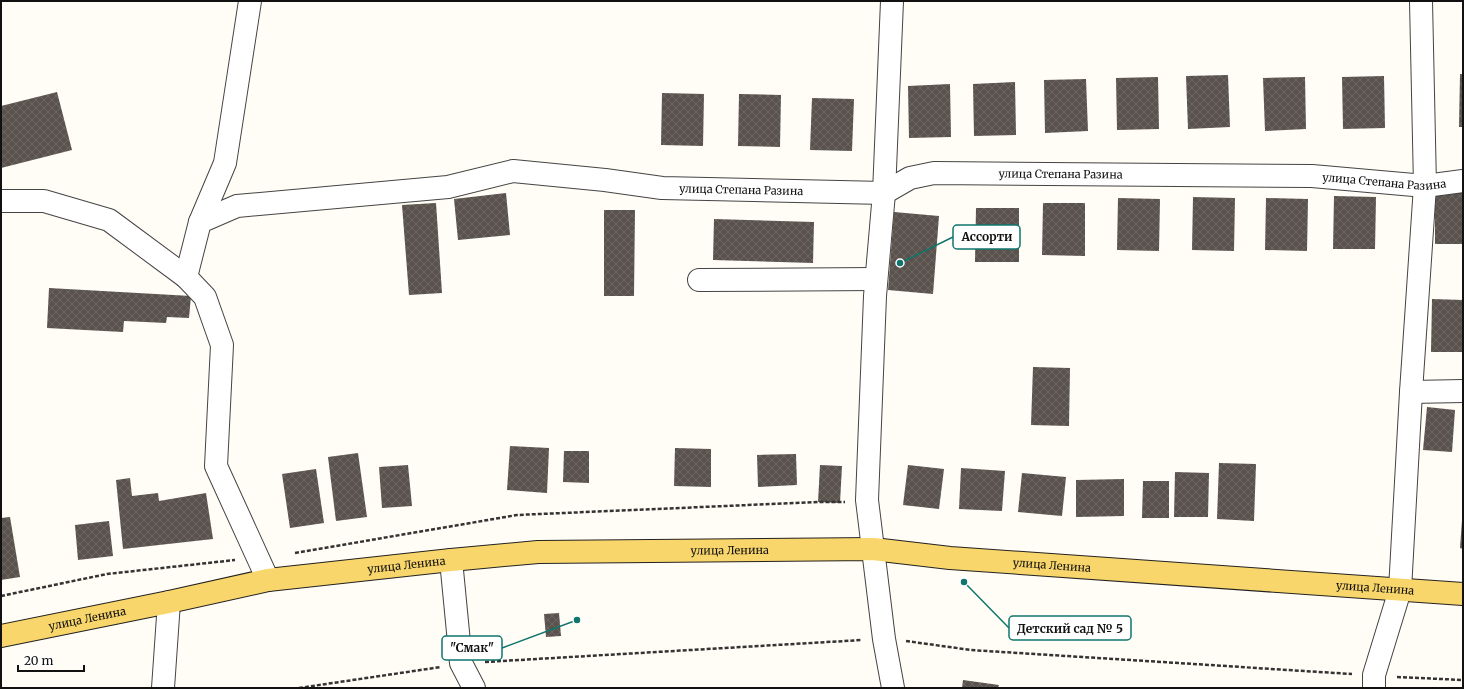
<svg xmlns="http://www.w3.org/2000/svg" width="1464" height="689" viewBox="0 0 1464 689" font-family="Merriweather,serif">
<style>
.building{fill:url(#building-cross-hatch)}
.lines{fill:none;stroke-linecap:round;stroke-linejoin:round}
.minor-casing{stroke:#444;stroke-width:24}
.major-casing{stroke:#222;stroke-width:24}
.path{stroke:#333;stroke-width:2.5;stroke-dasharray:4 2;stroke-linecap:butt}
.minor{stroke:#fff;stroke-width:22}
.major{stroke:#f9d66b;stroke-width:22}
.labels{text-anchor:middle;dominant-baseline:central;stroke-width:4;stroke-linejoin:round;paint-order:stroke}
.street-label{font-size:11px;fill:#111;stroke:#fff}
.leader{fill:none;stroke:#0f766e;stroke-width:1.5}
.callout-dot{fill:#0f766e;stroke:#fff;stroke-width:1.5}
.callout{fill:#fff;stroke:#0f766e;stroke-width:1.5}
.callout-label{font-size:12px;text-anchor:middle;font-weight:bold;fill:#111}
</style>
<defs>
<pattern id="building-cross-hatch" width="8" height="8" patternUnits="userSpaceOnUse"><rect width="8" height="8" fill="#5a524d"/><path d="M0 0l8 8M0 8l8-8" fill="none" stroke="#6d6662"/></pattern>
</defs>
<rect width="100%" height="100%" fill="#fffdf5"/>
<path class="building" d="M 1460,74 L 1463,74 L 1463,127 L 1459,127 Z
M 1228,75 L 1230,127 L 1188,129 L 1186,76 Z
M 1384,76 L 1385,128 L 1343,129 L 1342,77 Z
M 1158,77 L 1159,129 L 1117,130 L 1116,78 Z
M 1305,77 L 1306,129 L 1265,131 L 1263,78 Z
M 1086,79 L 1088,131 L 1045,133 L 1044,80 Z
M 1015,82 L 1016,135 L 974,136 L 973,84 Z
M 950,84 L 951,137 L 909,138 L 908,86 Z
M 57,92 L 72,150 L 1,168 L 1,106 Z
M 662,93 L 704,94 L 703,146 L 661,145 Z
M 739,94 L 781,95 L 780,147 L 738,146 Z
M 812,98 L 854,99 L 852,151 L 810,150 Z
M 1435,191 L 1463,192 L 1463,244 L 1435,244 Z
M 506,193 L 510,235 L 458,240 L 454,199 Z
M 1334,196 L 1376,197 L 1375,249 L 1333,249 Z
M 1193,197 L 1235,198 L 1234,251 L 1192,250 Z
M 1118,198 L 1160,199 L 1159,251 L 1117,250 Z
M 1266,198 L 1308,199 L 1307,251 L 1265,250 Z
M 436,203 L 442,293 L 409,295 L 402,205 Z
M 1043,203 L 1085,203 L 1085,256 L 1042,255 Z
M 976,208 L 1019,208 L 1019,262 L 975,262 Z
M 604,210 L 635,210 L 634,296 L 604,296 Z
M 894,212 L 939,216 L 933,294 L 888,290 Z
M 714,219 L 814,222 L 813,263 L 713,260 Z
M 49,288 L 191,296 L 189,318 L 167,317 L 166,323 L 124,321 L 123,332 L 47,328 Z
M 1432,299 L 1463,300 L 1463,352 L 1431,352 Z
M 1033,367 L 1070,368 L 1069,426 L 1031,425 Z
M 1427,407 L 1455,410 L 1452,452 L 1423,450 Z
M 510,446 L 549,448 L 547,493 L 507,490 Z
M 675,448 L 711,449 L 711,487 L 674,486 Z
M 564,451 L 589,451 L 589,483 L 563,482 Z
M 358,453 L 367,517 L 336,521 L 328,457 Z
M 796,454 L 797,485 L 758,487 L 757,455 Z
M 1219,463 L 1256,464 L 1254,521 L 1217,519 Z
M 408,465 L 412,506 L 382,508 L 379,467 Z
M 820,465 L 842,466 L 840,503 L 818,502 Z
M 908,465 L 944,469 L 939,509 L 903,505 Z
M 961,468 L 1005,471 L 1002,511 L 959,509 Z
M 316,469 L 324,523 L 290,528 L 282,474 Z
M 1175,472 L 1209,473 L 1208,517 L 1174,517 Z
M 1022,473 L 1066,477 L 1062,516 L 1018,512 Z
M 130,478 L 132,496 L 158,493 L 159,501 L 206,493 L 213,539 L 123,549 L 116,480 Z
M 1124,479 L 1124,516 L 1076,517 L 1076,480 Z
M 1143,481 L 1169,481 L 1169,518 L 1142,518 Z
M 10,517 L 20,577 L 1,580 L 1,518 Z
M 1462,520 L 1463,520 L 1463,549 L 1460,548 Z
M 109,521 L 113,556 L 78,560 L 75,525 Z
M 559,613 L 561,636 L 546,637 L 544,614 Z
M 963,680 L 999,685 L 998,688 L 962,688 Z"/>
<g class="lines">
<g class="minor-casing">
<g id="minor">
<path d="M 892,1 L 884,193 L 875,296 L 867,500 L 884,639 L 893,688"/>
<path d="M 1,201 L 44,201 L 109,220 L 186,277 L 205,297 L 222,345 L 216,466 L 268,580"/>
<path d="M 200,222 L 225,163 L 250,1"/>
<path id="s1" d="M 186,277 L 200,222 L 237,206 L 448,187 L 513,171 L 605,180 L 662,188 L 884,193 L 910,178 L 934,173 L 1312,176 L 1425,186 L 1463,181"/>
<path d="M 699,280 L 876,279"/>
<path d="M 1411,392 L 1463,391"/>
<path d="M 451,560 L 461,663 L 474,688"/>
<path d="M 163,688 L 169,602"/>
<path d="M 1374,688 L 1374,675 L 1400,590 L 1411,392 L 1425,186 L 1421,1"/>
</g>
</g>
<g class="major-casing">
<g id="major">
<path id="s2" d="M 1,636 L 169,602 L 268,580 L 451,560 L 538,552 L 873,549 L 950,558 L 1463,594"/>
</g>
</g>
<path class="path" d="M 295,553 L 517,515 L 818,502 L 845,502
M 1,596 L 107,574 L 235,560
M 906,641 L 971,650 L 1352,674
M 485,662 L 862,640
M 1397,677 L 1463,680
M 299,688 L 441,667"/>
<use href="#minor" class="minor"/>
<use href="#major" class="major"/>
</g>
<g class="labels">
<g class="street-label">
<text stroke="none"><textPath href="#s1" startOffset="929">улица Степана Разина</textPath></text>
<text stroke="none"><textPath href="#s1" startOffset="1253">улица Степана Разина</textPath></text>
<text stroke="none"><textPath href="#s1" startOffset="605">улица Степана Разина</textPath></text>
<text stroke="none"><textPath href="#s2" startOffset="736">улица Ленина</textPath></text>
<text stroke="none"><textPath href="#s2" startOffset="412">улица Ленина</textPath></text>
<text stroke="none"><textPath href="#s2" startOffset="1059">улица Ленина</textPath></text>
<text stroke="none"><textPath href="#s2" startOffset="1383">улица Ленина</textPath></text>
<text stroke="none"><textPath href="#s2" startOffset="88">улица Ленина</textPath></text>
</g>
</g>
<path class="leader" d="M900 263L953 237M964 582L1009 628M577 620L502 648"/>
<g class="callout-dot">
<circle cx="900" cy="263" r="4"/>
<circle cx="964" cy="582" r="4"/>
<circle cx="577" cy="620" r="4"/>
</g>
<g class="callout">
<rect x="953" y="225" width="67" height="24" rx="4"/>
<rect x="1009" y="616" width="122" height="24" rx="4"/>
<rect x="442" y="636" width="60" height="24" rx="4"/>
</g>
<g class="callout-label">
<text x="987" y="241">Ассорти</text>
<text x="1070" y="633">Детский сад № 5</text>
<text x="472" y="652">"Смак"</text>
</g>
<rect width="1464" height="689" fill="none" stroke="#111111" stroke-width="4"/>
<path d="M18 665v6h66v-6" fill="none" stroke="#111111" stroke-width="2"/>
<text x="24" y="665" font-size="12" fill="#111111" stroke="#ffffff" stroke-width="3" paint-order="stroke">20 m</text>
</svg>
